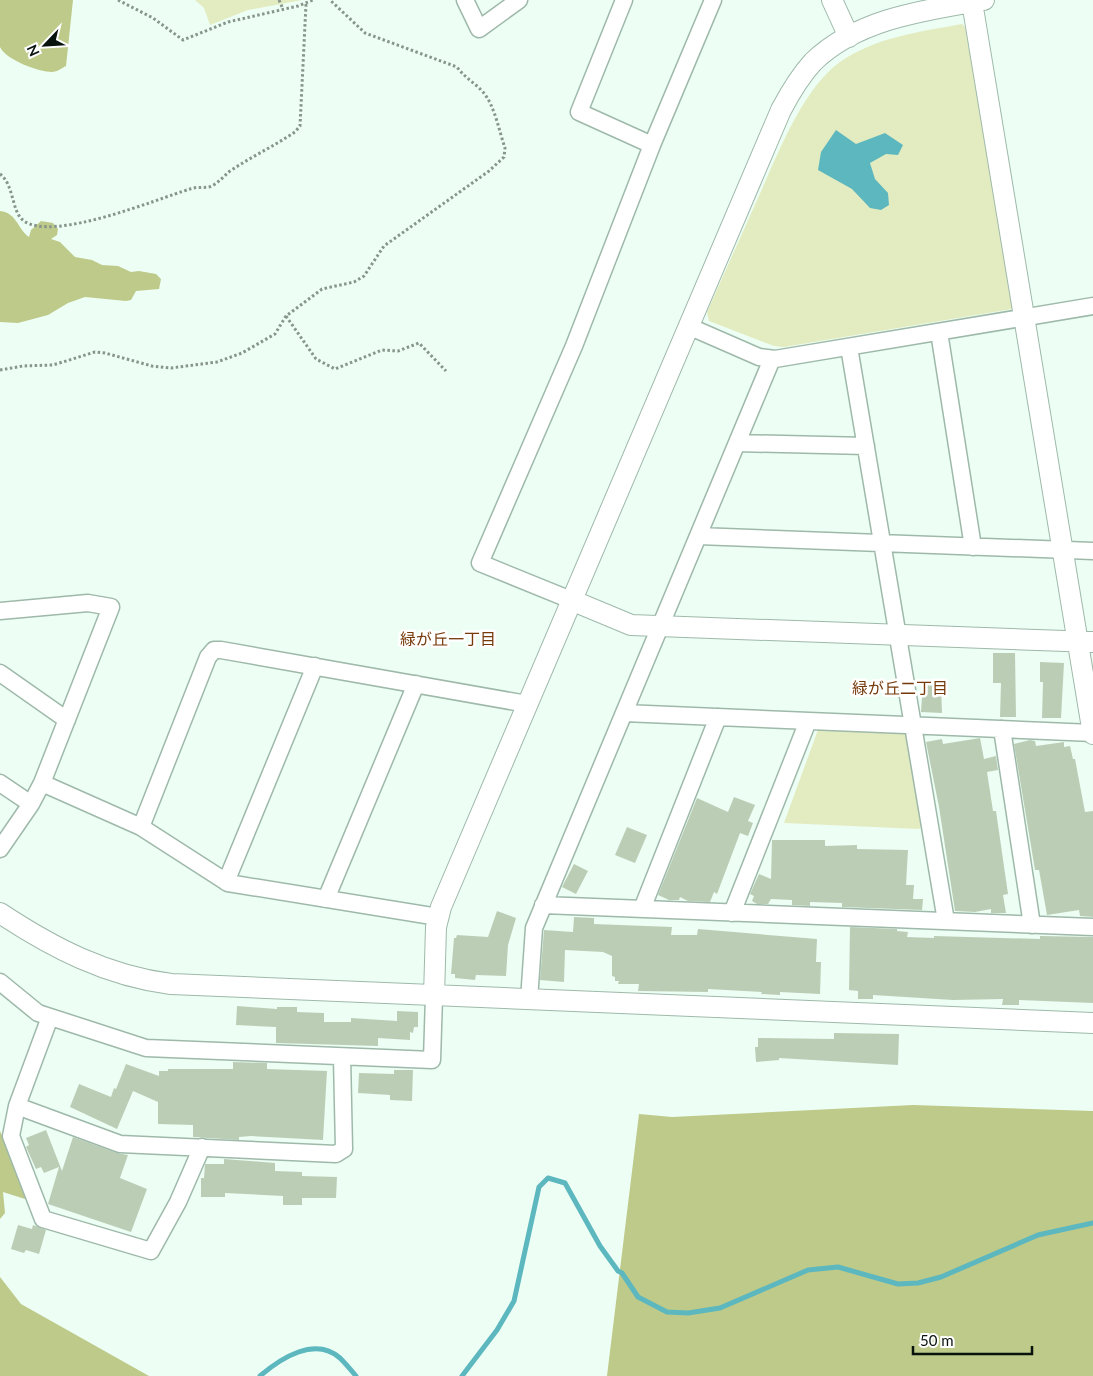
<svg xmlns="http://www.w3.org/2000/svg" width="1093" height="1376" viewBox="0 0 1093 1376" font-family="Lato,'Noto Sans JP',sans-serif">
<style>
.green{fill:#e3ecc0}
.forest{fill:#beca89}
.water{fill:#5db7bf}
.lines{fill:none;stroke-linecap:round;stroke-linejoin:round}
.stream{stroke:#5db7bf;stroke-width:5}
.building{fill:#bccdb6}
.minor-casing{stroke:#9eb9aa;stroke-width:19}
.tertiary-casing{stroke:#9eb9aa;stroke-width:22}
.path{stroke:#87958c;stroke-width:3;stroke-dasharray:2.5 2.5;stroke-linecap:butt}
.minor{stroke:#fff;stroke-width:16}
.tertiary{stroke:#fff;stroke-width:20}
.labels{text-anchor:middle;dominant-baseline:central;stroke-width:5;stroke-linejoin:round;paint-order:stroke}
.neighbourhood-label{font-size:16px;fill:#75390a;stroke:#fff}
</style>
<rect width="100%" height="100%" fill="#edfef4"/>
<path class="green" d="M 195,0 L 302,0 L 248,10 L 210,25 L 204,8 Z
M 962,24 L 965,27 L 1015,305 L 1012,309 L 784,347 L 774,346 L 709,321 L 707,312 C 724,274 741,236 758,198 C 777,156 802,89 840,62 C 876,37 919,32 962,24 Z
M 819,727 L 905,730 L 924,823 L 919,829 L 784,823 Z"/>
<path class="forest" d="M 0,0 L 73,0 L 66,66 C 62,68 57,72 52,72 C 39,72 6,60 0,47 C 0,38 0,11 0,0 Z
M 0,211 C 17,213 17,228 29,237 L 31,230 L 41,221 L 53,223 L 58,229 L 57,235 L 51,239 L 60,242 L 75,257 L 92,260 L 102,265 L 118,266 L 131,272 L 139,271 L 156,274 L 161,279 L 159,289 L 136,291 L 131,300 L 126,301 L 85,297 L 68,303 L 48,315 L 18,323 L 0,322 Z
M 913,1105 L 1093,1111 L 1093,1376 L 607,1376 L 639,1114 L 672,1117 Z
M 0,1131 L 24,1187 L 25,1199 L 3,1192 L 5,1213 L 0,1219 Z
M 0,1277 L 21,1304 L 149,1376 L 0,1376 Z"/>
<path class="water" d="M 836,130 L 856,144 L 885,133 L 903,145 L 898,155 L 886,154 L 870,163 L 875,179 L 888,193 L 889,205 L 881,210 L 870,208 L 852,189 L 818,170 L 821,152 Z"/>
<g class="lines">
<path class="stream" d="M 260,1376 C 281,1358 315,1336 340,1358 C 346,1364 351,1370 356,1376
M 462,1376 L 497,1330 L 514,1301 L 539,1187 L 548,1178 L 565,1183 L 600,1246 L 618,1271 L 622,1273 L 638,1297 L 667,1312 L 688,1313 L 720,1308 L 808,1270 L 838,1267 L 898,1284 L 918,1283 L 941,1277 L 1038,1235 L 1093,1223"/>
</g>
<path class="building" d="M 993,653 L 1015,653 L 1016,717 L 1000,717 L 1001,683 L 993,683 Z
M 1040,662 L 1064,663 L 1061,718 L 1042,718 L 1043,682 L 1040,682 Z
M 923,683 L 941,685 L 942,713 L 921,712 Z
M 980,738 L 984,759 L 996,756 L 998,770 L 987,772 L 993,811 L 996,811 L 1008,894 L 1003,895 L 1006,913 L 991,913 L 991,909 L 975,912 L 955,911 L 939,807 L 926,742 L 942,739 L 943,744 Z
M 1030,740 L 1035,741 L 1036,746 L 1064,742 L 1064,747 L 1070,746 L 1073,759 L 1075,759 L 1085,812 L 1093,811 L 1093,917 L 1080,916 L 1079,910 L 1047,915 L 1039,870 L 1035,870 L 1014,744 Z
M 734,797 L 755,805 L 748,821 L 753,823 L 748,836 L 740,833 L 717,894 L 714,892 L 710,902 L 688,901 L 680,897 L 679,900 L 669,900 L 658,895 L 697,798 L 728,812 Z
M 627,827 L 647,835 L 635,863 L 615,855 Z
M 772,840 L 825,840 L 825,846 L 857,845 L 857,849 L 908,850 L 906,885 L 914,885 L 913,899 L 923,899 L 922,910 L 842,907 L 842,903 L 810,902 L 810,906 L 792,905 L 792,900 L 771,899 L 768,904 L 757,904 L 752,901 L 754,896 L 750,894 L 759,874 L 771,879 Z
M 574,864 L 588,871 L 576,894 L 562,887 Z
M 497,911 L 516,918 L 508,945 L 506,976 L 476,975 L 475,980 L 455,978 L 455,974 L 451,974 L 454,938 L 456,938 L 457,935 L 488,937 Z
M 574,917 L 594,918 L 594,924 L 672,927 L 671,935 L 697,935 L 698,929 L 817,939 L 816,962 L 821,962 L 820,994 L 780,992 L 780,995 L 761,994 L 762,992 L 708,989 L 708,992 L 638,991 L 639,984 L 618,984 L 619,981 L 615,981 L 615,977 L 612,976 L 612,956 L 603,952 L 565,950 L 564,982 L 540,980 L 544,930 L 573,932 Z
M 850,927 L 897,929 L 897,931 L 908,932 L 907,937 L 934,938 L 934,936 L 1040,939 L 1040,936 L 1093,937 L 1093,1003 L 1019,1000 L 1019,1005 L 1002,1005 L 1003,999 L 953,1000 L 873,995 L 873,999 L 858,999 L 858,991 L 849,990 Z
M 237,1006 L 277,1009 L 277,1007 L 297,1007 L 297,1012 L 324,1013 L 324,1022 L 351,1022 L 351,1018 L 397,1021 L 397,1011 L 418,1012 L 418,1027 L 414,1027 L 413,1033 L 410,1032 L 410,1040 L 378,1038 L 378,1046 L 276,1043 L 276,1027 L 236,1025 Z
M 834,1033 L 899,1034 L 898,1065 L 779,1058 L 779,1060 L 756,1062 L 755,1047 L 758,1047 L 758,1038 L 834,1039 Z
M 233,1062 L 267,1063 L 267,1069 L 327,1071 L 323,1140 L 251,1136 L 239,1137 L 239,1140 L 193,1137 L 193,1125 L 158,1124 L 158,1102 L 133,1091 L 117,1129 L 70,1107 L 79,1084 L 111,1097 L 114,1088 L 116,1089 L 126,1064 L 159,1076 L 159,1071 L 168,1071 L 168,1069 L 233,1069 Z
M 394,1070 L 413,1070 L 412,1101 L 390,1100 L 390,1095 L 358,1093 L 359,1073 L 394,1074 Z
M 46,1130 L 62,1171 L 73,1137 L 117,1153 L 128,1155 L 120,1178 L 147,1189 L 131,1232 L 48,1204 L 59,1167 L 44,1173 L 41,1167 L 36,1169 L 26,1147 L 29,1145 L 26,1138 Z
M 224,1159 L 275,1163 L 275,1171 L 302,1172 L 302,1176 L 337,1177 L 336,1198 L 302,1198 L 302,1205 L 283,1205 L 283,1196 L 225,1193 L 225,1197 L 201,1197 L 201,1178 L 204,1178 L 205,1164 L 224,1164 Z
M 18,1225 L 32,1229 L 33,1225 L 46,1230 L 39,1254 L 26,1250 L 24,1253 L 11,1249 Z"/>
<g class="lines">
<g class="minor-casing">
<path id="minor" d="M 465,0 L 479,29 L 519,0
M 624,0 L 579,112 L 652,145
M 688,326 L 759,357 L 775,359 L 1093,306
M 939,332 L 973,547
M 849,347 L 946,921
M 737,443 L 866,446
M 698,536 L 1093,551
M 571,600 L 480,563 L 574,346 L 652,145 L 713,0
M 0,611 L 88,603 L 111,607 L 42,783 L 31,804 L 0,849
M 0,673 L 67,720
M 624,713 L 1093,733
M 1002,729 L 1032,925
M 0,783 L 31,804
M 42,783 L 141,827 L 228,883 L 438,917
M 141,827 L 208,657 L 214,650 L 221,650 L 527,704
M 226,882 L 315,666
M 326,899 L 416,684
M 543,905 L 1093,927
M 642,909 L 718,717
M 732,913 L 808,721
M 0,982 L 38,1013 L 146,1048 L 432,1060 L 434,996
M 529,1000 L 534,928 L 772,359
M 50,1017 L 17,1106 L 11,1136 L 43,1219 L 151,1251 L 178,1202 L 202,1147
M 17,1106 L 120,1144 L 336,1154 L 344,1149 L 342,1057"/>
</g>
<g class="tertiary-casing">
<path id="tertiary" d="M 832,0 L 849,37
M 972,2 L 1093,734
M 571,600 L 631,625 L 1093,642
M 0,913 C 53,948 107,976 171,984 L 1093,1023
M 434,996 L 436,927 L 441,907 L 781,110 C 790,93 800,76 813,62 C 857,19 925,10 984,0"/>
</g>
<path class="path" d="M 118,0 L 153,18 L 183,40 L 228,22 L 298,6 L 313,0
M 279,0 L 283,9
M 0,174 C 15,186 11,212 24,221 C 54,242 157,199 190,189 C 197,186 205,189 212,186 C 219,182 224,176 230,171 C 251,157 274,146 295,132 L 300,126 L 306,4
M 286,316 L 316,359 L 335,369 L 382,350 L 398,351 L 419,343 L 446,371
M 0,370 L 23,366 L 53,365 L 95,352 L 105,353 L 152,366 L 171,368 L 217,362 L 242,353 L 275,334 L 286,316 L 322,289 L 354,282 L 364,276 L 384,246 L 489,171 L 504,157 L 505,148 C 499,131 495,106 483,92 C 475,83 465,78 457,67 L 365,33 L 330,0"/>
<use href="#minor" class="minor"/>
<use href="#tertiary" class="tertiary"/>
</g>
<g class="labels">
<g class="neighbourhood-label">
<text x="448" y="638">緑が丘一丁目</text>
<text x="900" y="687">緑が丘二丁目</text>
</g>
</g>
<g transform="translate(45 45) rotate(245)" stroke="#ffffff" stroke-width="4" paint-order="stroke">
<path d="M0-4L9 19L0 12L-9 19Z" fill="#09130d"/>
<text y="-8" font-size="14" font-weight="bold" text-anchor="middle" fill="#09130d">N</text>
</g>
<path d="M913 1346v8h119v-8" fill="none" stroke="#09130d" stroke-width="2.5"/>
<text x="920" y="1346" font-size="15" fill="#09130d" stroke="#ffffff" stroke-width="4" paint-order="stroke">50 m</text>
</svg>
